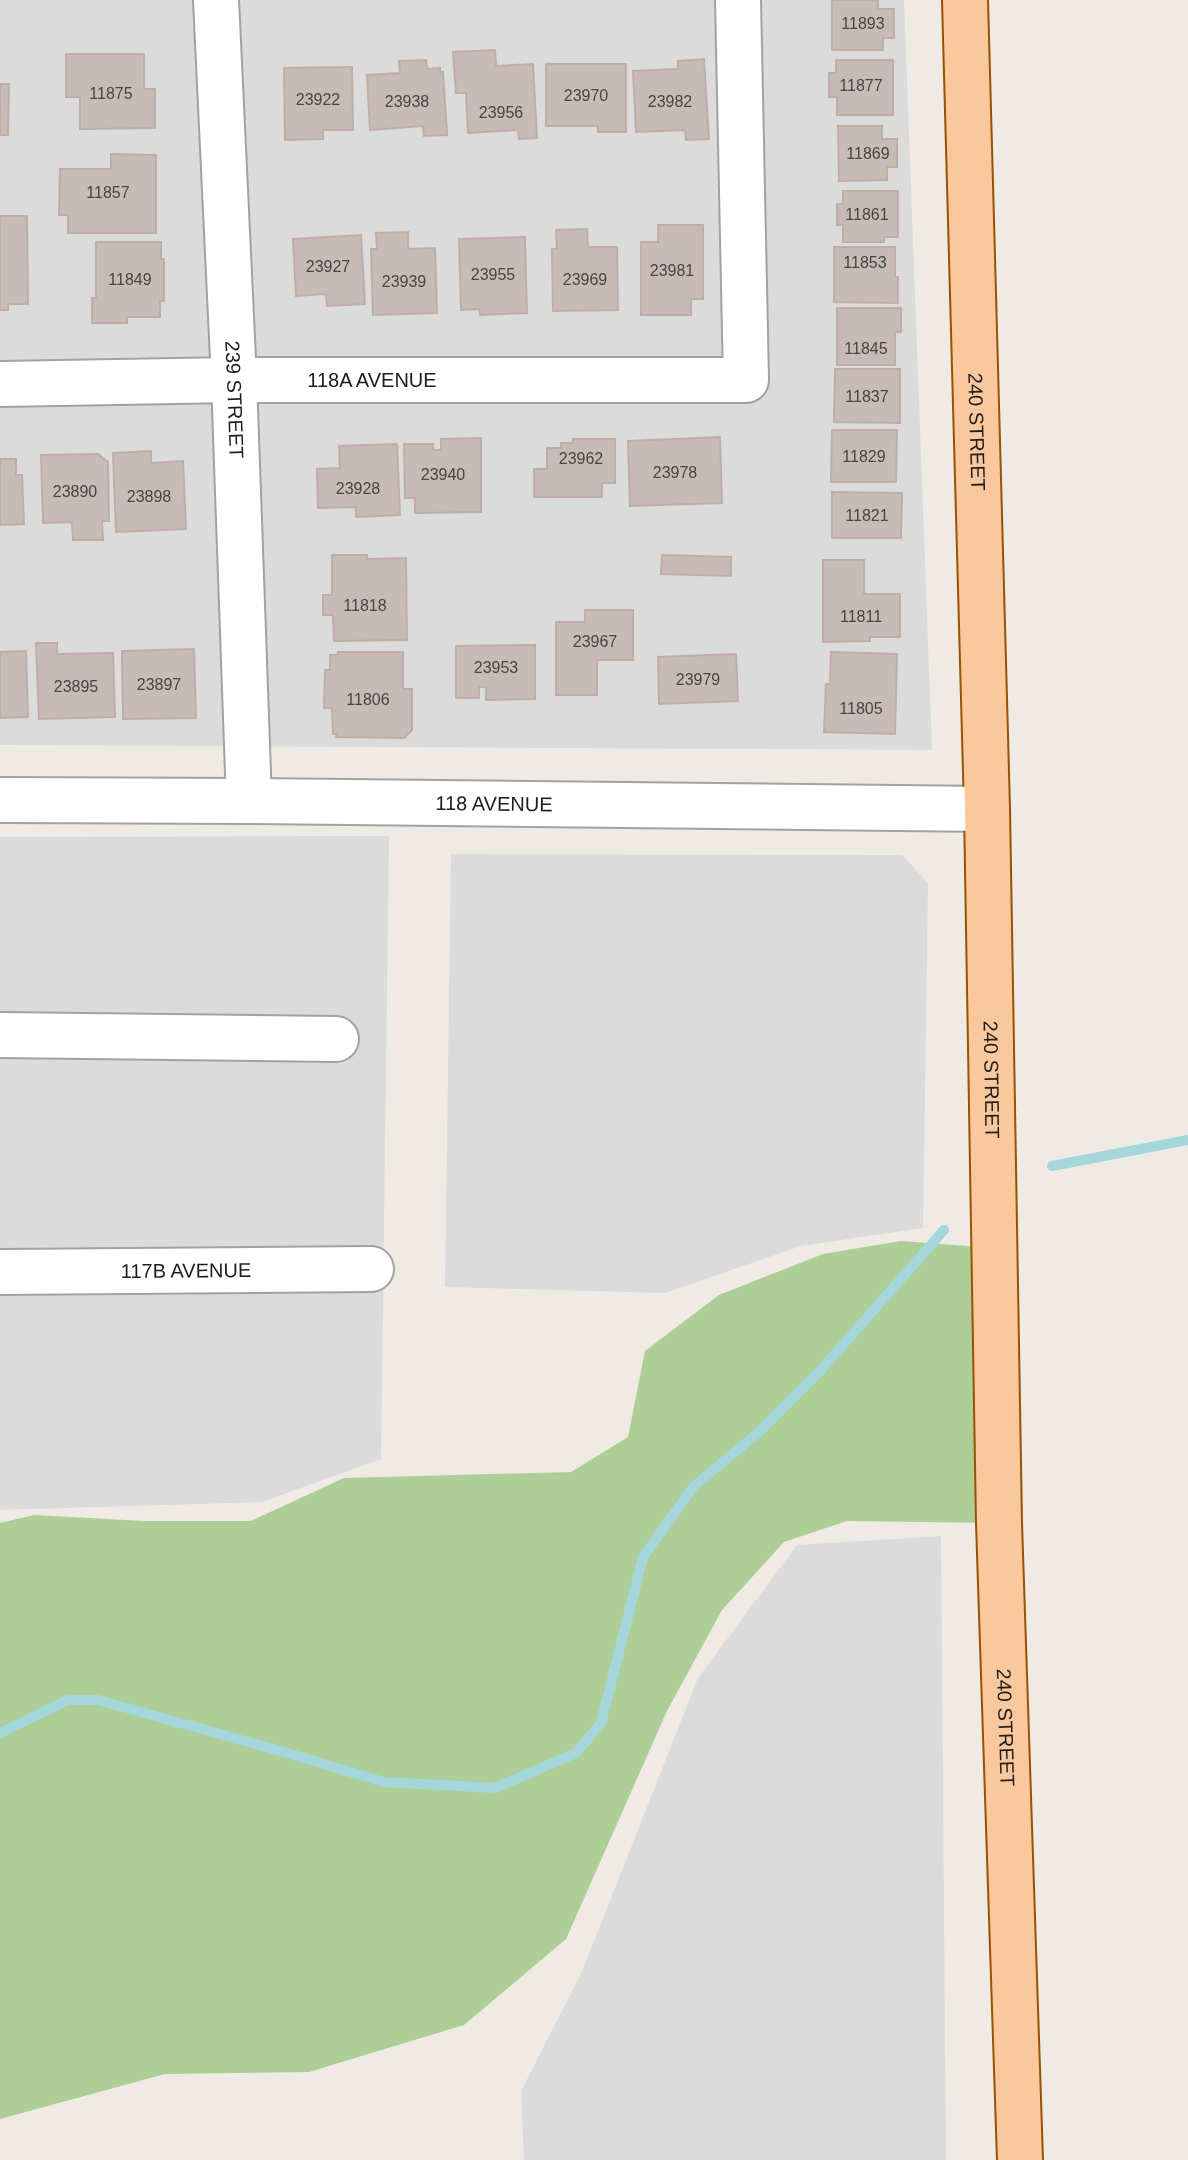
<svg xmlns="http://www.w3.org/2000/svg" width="1188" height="2160" viewBox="0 0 1188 2160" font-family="Helvetica,sans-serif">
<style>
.residential{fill:#dcdbdb}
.forest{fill:#aece98}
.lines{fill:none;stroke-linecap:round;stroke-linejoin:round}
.stream{stroke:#a4d6dc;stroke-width:10}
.building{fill:#c6bbb7;stroke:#c0aea6;stroke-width:2}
.minor-casing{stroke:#a2a2a2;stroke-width:48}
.major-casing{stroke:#975300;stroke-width:48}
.minor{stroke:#fff;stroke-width:44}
.major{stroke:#fbc79c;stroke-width:44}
.labels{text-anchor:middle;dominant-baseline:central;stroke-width:6;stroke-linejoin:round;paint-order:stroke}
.number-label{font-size:16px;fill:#484544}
.street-label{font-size:20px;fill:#1e1e1e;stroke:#fff}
</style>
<rect width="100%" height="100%" fill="#efeae4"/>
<path class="residential" d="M 0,0 L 904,0 L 932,750 L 0,745 Z
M 389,836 L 381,1459 L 262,1502 L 0,1510 L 0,837 Z
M 451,854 L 902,855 L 928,883 L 923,1228 L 801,1246 L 665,1293 L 445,1287 Z
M 941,1536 L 946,2160 L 524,2160 L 521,2091 L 581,1974 L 698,1678 L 797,1545 Z"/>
<path class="forest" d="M 901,1241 L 993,1248 L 999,1523 L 847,1521 L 784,1542 L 722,1610 L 667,1711 L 566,1939 L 464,2025 L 309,2072 L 165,2074 L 0,2119 L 0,1523 L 34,1515 L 144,1521 L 251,1521 L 344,1478 L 571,1472 L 628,1437 L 645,1351 L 719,1295 L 823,1254 Z"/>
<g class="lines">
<path class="stream" d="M 1052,1166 L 1188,1140
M 0,1733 L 68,1700 L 98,1700 L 284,1752 L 384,1782 L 495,1788 L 576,1753 L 601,1723 L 643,1557 L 693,1487 L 759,1432 L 819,1372 L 944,1230"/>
</g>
<path class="building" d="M 832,0 L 878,0 L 878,9 L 894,9 L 894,38 L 883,38 L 883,50 L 832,50 Z
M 495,50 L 496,66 L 533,64 L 537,138 L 519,139 L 518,130 L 468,133 L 466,93 L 456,93 L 453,52 Z
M 66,54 L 144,54 L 144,89 L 155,89 L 155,128 L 80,129 L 80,97 L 66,97 Z
M 704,59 L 709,139 L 686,140 L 685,130 L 636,132 L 633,71 L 678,69 L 678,61 Z
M 426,60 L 427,69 L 440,68 L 440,72 L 443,72 L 447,135 L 424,136 L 423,126 L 370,130 L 367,75 L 400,73 L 399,61 Z
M 836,60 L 893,60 L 893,115 L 837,115 L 837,97 L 829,97 L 829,73 L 836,73 Z
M 546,64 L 626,64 L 626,132 L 598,132 L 598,126 L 546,126 Z
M 352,67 L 353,130 L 323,130 L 323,139 L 285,140 L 284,68 Z
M 0,84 L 9,84 L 8,135 L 0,135 Z
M 838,126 L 882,126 L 882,139 L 897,139 L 897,167 L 887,167 L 887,180 L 839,181 Z
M 111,154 L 156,155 L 156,233 L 68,233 L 68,215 L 59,215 L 60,169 L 111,169 Z
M 843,191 L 898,191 L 898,237 L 884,237 L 884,242 L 843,242 L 843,225 L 837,225 L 837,204 L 843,204 Z
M 0,216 L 27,216 L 28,304 L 8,304 L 8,310 L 0,310 Z
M 658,225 L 703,225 L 703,299 L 691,299 L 691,315 L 641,315 L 641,242 L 658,242 Z
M 587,229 L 588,247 L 617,247 L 618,310 L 553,311 L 552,249 L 557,249 L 556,230 Z
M 408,232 L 408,249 L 435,248 L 437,313 L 373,315 L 371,249 L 377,249 L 376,233 Z
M 361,235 L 365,304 L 327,306 L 326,294 L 296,296 L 293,239 Z
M 525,237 L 527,313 L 480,315 L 479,309 L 461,310 L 459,239 Z
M 96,242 L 161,242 L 161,259 L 164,259 L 164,301 L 160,301 L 160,317 L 127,317 L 127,323 L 92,323 L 92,298 L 96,298 Z
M 834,247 L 895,247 L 895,277 L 898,277 L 898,303 L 834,302 Z
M 837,308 L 901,308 L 901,332 L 895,332 L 895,365 L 837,365 Z
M 835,369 L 900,369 L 900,423 L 834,422 Z
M 832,430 L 897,430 L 896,482 L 831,482 Z
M 720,437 L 722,503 L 630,506 L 628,441 Z
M 481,438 L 481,512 L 415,513 L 415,498 L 405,498 L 404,444 L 433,444 L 433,450 L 441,450 L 441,439 Z
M 573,439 L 615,439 L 615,483 L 602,483 L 602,497 L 534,497 L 534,469 L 547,469 L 547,448 L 561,448 L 561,443 L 573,443 Z
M 397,444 L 400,515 L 356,517 L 356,507 L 318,508 L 317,469 L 340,468 L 339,446 Z
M 151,451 L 151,463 L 183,461 L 186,529 L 116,532 L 113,453 Z
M 98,454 L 108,462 L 109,521 L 102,521 L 103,540 L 73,540 L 72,522 L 43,523 L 41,455 Z
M 0,459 L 16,459 L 16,475 L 22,475 L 24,524 L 0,525 Z
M 832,492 L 902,493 L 901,538 L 832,538 Z
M 332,555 L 367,555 L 367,559 L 406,558 L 407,640 L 334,641 L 333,615 L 323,615 L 323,595 L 332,595 Z
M 662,555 L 731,557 L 731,576 L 661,574 Z
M 823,560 L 864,560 L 864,594 L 900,594 L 900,637 L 870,637 L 870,641 L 823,642 Z
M 585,610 L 633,610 L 633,660 L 597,660 L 597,695 L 556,695 L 556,622 L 585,622 Z
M 36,643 L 57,643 L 57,654 L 113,653 L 115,717 L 39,719 Z
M 535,645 L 535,699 L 486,700 L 486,687 L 479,687 L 479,698 L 456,698 L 456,646 Z
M 194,649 L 196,718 L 123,719 L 122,651 Z
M 26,651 L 28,717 L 0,718 L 0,652 Z
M 338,652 L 403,652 L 403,689 L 412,689 L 412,730 L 404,738 L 336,737 L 337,734 L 333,734 L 332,708 L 324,708 L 325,670 L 330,670 L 330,655 L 338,655 Z
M 831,652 L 897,654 L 895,734 L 824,732 L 826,684 L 830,684 Z
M 736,654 L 738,701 L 659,704 L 658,657 Z"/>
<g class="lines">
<g class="minor-casing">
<g id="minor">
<path id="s1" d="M 216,0 L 234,380 L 249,801"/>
<path id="s2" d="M 0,384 L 234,380 L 746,380 L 738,0"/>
<path id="s3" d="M 0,800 L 249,801 L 987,809"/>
<path d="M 0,1035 L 336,1039"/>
<path id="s4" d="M 0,1272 L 371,1269"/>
</g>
</g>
<g class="major-casing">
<g id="major">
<path id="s5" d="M 965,0 L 987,809 L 999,1523 L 1020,2160"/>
</g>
</g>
<use href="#minor" class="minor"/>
<use href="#major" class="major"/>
</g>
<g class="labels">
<g class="number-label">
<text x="863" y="23">11893</text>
<text x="861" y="85">11877</text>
<text x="111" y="93">11875</text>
<text x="586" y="95">23970</text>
<text x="318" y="99">23922</text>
<text x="407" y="101">23938</text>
<text x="670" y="101">23982</text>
<text x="501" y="112">23956</text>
<text x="868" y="153">11869</text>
<text x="108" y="192">11857</text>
<text x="867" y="214">11861</text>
<text x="865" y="262">11853</text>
<text x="328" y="266">23927</text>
<text x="672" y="270">23981</text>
<text x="493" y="274">23955</text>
<text x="130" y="279">11849</text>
<text x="585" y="279">23969</text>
<text x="404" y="281">23939</text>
<text x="866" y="348">11845</text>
<text x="867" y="396">11837</text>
<text x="864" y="456">11829</text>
<text x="581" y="458">23962</text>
<text x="675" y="472">23978</text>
<text x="443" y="474">23940</text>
<text x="358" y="488">23928</text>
<text x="75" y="491">23890</text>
<text x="149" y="496">23898</text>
<text x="867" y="515">11821</text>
<text x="365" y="605">11818</text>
<text x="861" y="616">11811</text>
<text x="595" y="641">23967</text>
<text x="496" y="667">23953</text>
<text x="698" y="679">23979</text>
<text x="159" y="684">23897</text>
<text x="76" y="686">23895</text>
<text x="368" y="699">11806</text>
<text x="861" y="708">11805</text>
</g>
<g class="street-label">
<text stroke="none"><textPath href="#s2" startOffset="372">118A AVENUE</textPath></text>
<text stroke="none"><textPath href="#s1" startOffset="400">239 STREET</textPath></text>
<text stroke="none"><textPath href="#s5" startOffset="432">240 STREET</textPath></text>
<text stroke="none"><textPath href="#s3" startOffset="494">118 AVENUE</textPath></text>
<text stroke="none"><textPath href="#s5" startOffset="1080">240 STREET</textPath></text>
<text stroke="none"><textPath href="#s4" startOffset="186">117B AVENUE</textPath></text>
<text stroke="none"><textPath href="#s5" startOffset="1728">240 STREET</textPath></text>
</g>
</g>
</svg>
